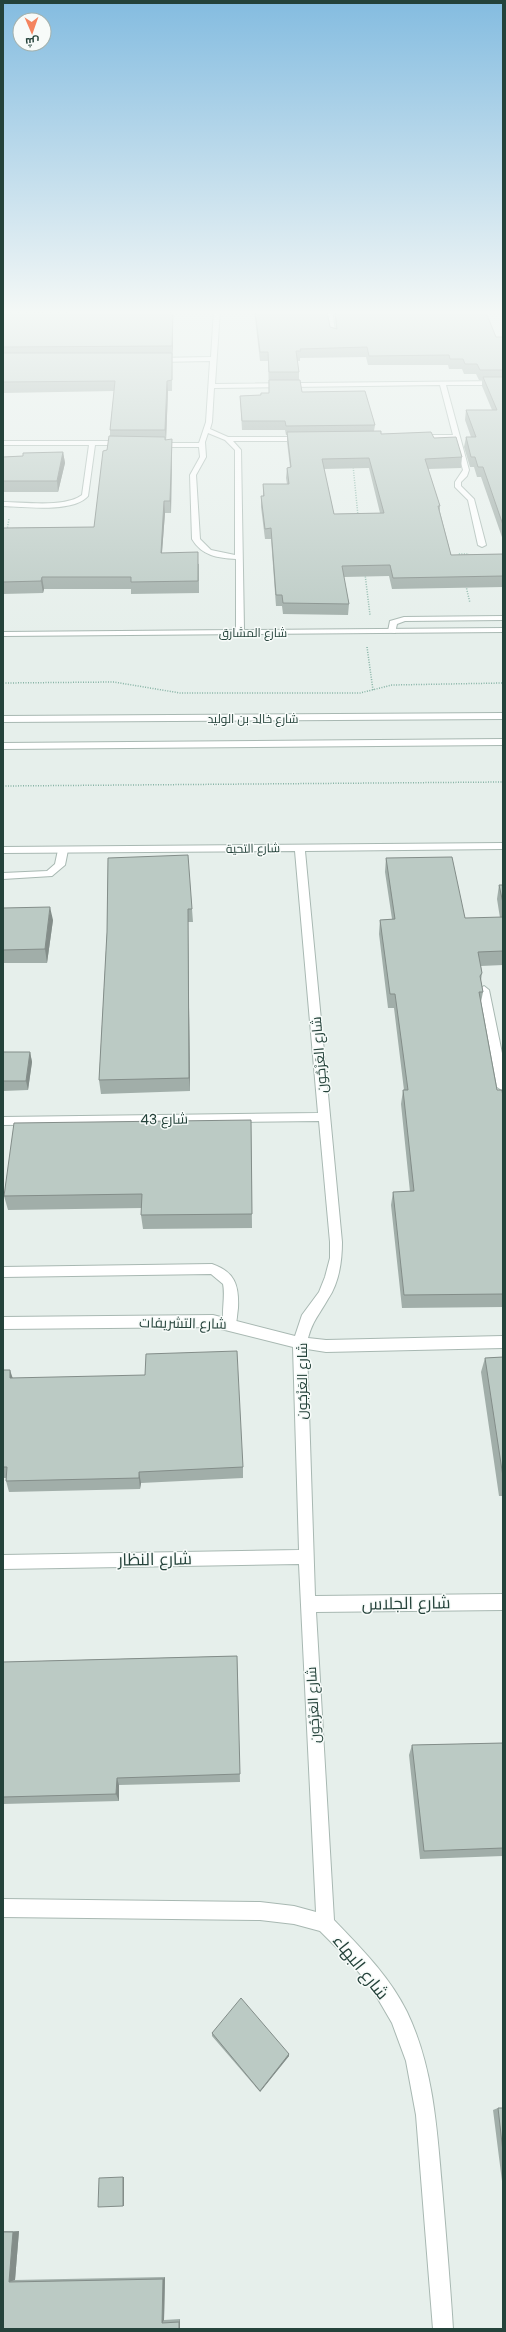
<svg xmlns="http://www.w3.org/2000/svg" width="506" height="2332" viewBox="0 0 506 2332" font-family="Poppins,Cairo,sans-serif">
<style>
.lines{fill:none;stroke-linecap:round;stroke-linejoin:round}
.service-casing{stroke:#a8b8b2;stroke-width:2}
.minor-casing{stroke:#a8b8b2;stroke-width:2}
.tertiary-casing{stroke:#a8b8b2;stroke-width:2}
.path{stroke:#86b3a5;stroke-width:1.5;stroke-dasharray:1 1.5;stroke-linecap:butt}
.service{fill:#fff;fill-rule:evenodd}
.minor{fill:#fff;fill-rule:evenodd}
.tertiary{fill:#fff;fill-rule:evenodd}
.wall{fill:#a1aea9;fill-rule:evenodd}
.shaded-wall{fill:#838d89}
.building{fill:#bbcac4;stroke:#838d89;fill-rule:evenodd}
.labels{text-anchor:middle;dominant-baseline:central;stroke-width:3;stroke-linejoin:round;paint-order:stroke}
.far-street-label{font-size:12px;fill:#24423a;stroke:#f7fbf9}
.street-label{font-size:14px;fill:#24423a;stroke:#f7fbf9}
.near-street-label{font-size:17px;fill:#24423a;stroke:#f7fbf9}
</style>
<rect width="100%" height="100%" fill="#e6efeb"/>
<g class="lines">
<g class="service-casing">
<path id="service" d="M 503,616 L 503,620 L 405,621 L 397,624 L 395,633 L 388,631 L 390,621 L 404,617 Z
M 63,847 L 68,850 L 65,865 L 52,876 L 3,879 L 3,873 L 47,871 L 55,864 L 58,850 Z
M 212,1264 C 235,1272 239,1285 238,1308 C 237,1315 237,1321 235,1327 L 230,1329 L 225,1327 C 220,1317 226,1297 223,1284 L 211,1274 L 3,1277 L 3,1267 Z"/>
</g>
<g class="minor-casing">
<path id="minor" d="M 214,310 L 220,310 L 215,384 L 503,381 L 503,385 L 446,385 L 469,470 L 467,476 L 461,482 L 461,486 L 474,499 L 486,545 L 482,547 L 478,545 L 468,500 L 455,487 L 455,482 L 463,470 L 454,439 L 418,439 L 415,437 L 418,435 L 453,435 L 440,385 L 214,388 L 212,422 L 210,429 L 228,437 L 303,437 L 306,439 L 303,441 L 233,441 L 241,450 L 244,630 L 503,628 L 503,632 L 3,636 L 3,632 L 236,630 L 236,559 C 218,558 202,556 192,539 L 190,475 L 200,457 L 199,447 L 156,447 L 153,445 L 156,443 L 199,443 L 206,422 L 210,361 L 157,362 L 154,360 L 157,358 L 211,357 ZM 208,433 L 225,440 L 235,450 L 235,555 L 211,550 L 200,539 L 196,475 L 206,457 L 205,442 Z
M 326,310 L 332,310 L 336,337 L 331,336 Z
M 3,441 L 124,441 L 127,443 L 124,445 L 95,445 L 88,496 C 73,513 25,507 3,506 L 3,502 C 24,502 65,508 82,495 L 89,445 L 3,445 Z
M 503,843 L 503,849 L 305,851 L 342,1242 C 342,1261 339,1283 328,1299 C 319,1315 313,1320 308,1338 L 326,1340 L 503,1336 L 503,1348 L 326,1352 L 307,1349 L 315,1596 L 503,1594 L 503,1610 L 316,1612 L 334,1920 C 361,1948 390,1977 407,2012 C 433,2066 437,2128 442,2187 C 446,2234 450,2282 453,2329 L 433,2329 L 416,2115 L 406,2061 L 392,2023 L 371,1987 L 347,1958 L 320,1931 L 294,1924 L 260,1920 L 3,1917 L 3,1899 L 260,1902 L 294,1906 L 316,1912 L 299,1564 L 3,1569 L 3,1555 L 299,1550 L 293,1347 L 213,1327 L 3,1329 L 3,1317 L 213,1315 L 295,1336 L 302,1315 L 319,1292 L 325,1277 L 330,1258 L 330,1242 L 319,1121 L 3,1125 L 3,1117 L 318,1113 L 295,851 L 3,853 L 3,847 Z
M 484,986 L 489,990 L 503,1058 L 503,1091 L 497,1087 L 479,990 Z"/>
</g>
<g class="tertiary-casing">
<path id="tertiary" d="M 503,713 L 503,719 L 3,722 L 3,716 Z
M 503,739 L 503,745 L 3,749 L 3,743 Z"/>
</g>
<path class="path" d="M 353,465 L 358,516
M 7,530 L 9,519
M 459,558 L 458,554 L 469,554
M 365,574 L 370,615
M 466,586 L 470,603
M 367,647 L 373,690
M 3,683 L 114,682 L 180,693 L 360,693 L 392,685 L 503,683
M 3,786 L 503,782"/>
<use href="#service" class="service"/>
<use href="#minor" class="minor"/>
<use href="#tertiary" class="tertiary"/>
</g>
<path class="wall" d="M 254,310 L 327,310 L 330,327 L 336,328 L 334,310 L 485,310 L 496,337 L 503,337 L 503,540 L 481,477 L 477,477 L 474,467 L 470,467 L 464,447 L 466,437 L 471,437 L 465,420 L 466,410 L 492,410 L 482,386 L 482,380 L 479,380 L 476,374 L 464,374 L 462,369 L 449,369 L 448,365 L 368,365 L 366,357 L 300,358 L 300,361 L 297,361 L 299,372 L 299,380 L 302,392 L 375,425 L 374,431 L 381,434 L 434,438 L 462,457 L 461,468 L 428,469 L 440,506 L 440,512 L 451,555 L 503,554 L 503,587 L 392,589 L 389,576 L 344,577 L 349,604 L 348,615 L 283,614 L 282,606 L 276,606 L 271,539 L 265,539 L 261,507 L 261,496 L 263,496 L 263,484 L 287,484 L 286,478 L 287,468 L 290,467 L 287,442 L 287,435 L 286,435 L 285,430 L 242,430 L 240,396 L 260,395 L 261,393 L 269,393 L 268,361 L 260,361 ZM 369,468 L 380,513 L 334,514 L 324,469 Z
M 173,312 L 172,391 L 168,391 L 166,440 L 172,451 L 171,513 L 165,513 L 162,553 L 199,564 L 199,593 L 131,594 L 131,589 L 44,589 L 43,593 L 3,594 L 3,528 L 94,527 L 107,450 L 110,436 L 110,430 L 114,391 L 3,393 L 3,313 Z
M 63,452 L 65,463 L 58,492 L 3,492 L 3,457 L 23,456 Z
M 108,858 L 192,909 L 193,922 L 188,922 L 190,1091 L 101,1094 L 99,1080 L 107,932 Z
M 386,858 L 465,918 L 500,918 L 497,899 L 499,885 L 503,885 L 503,965 L 481,966 L 482,973 L 481,981 L 483,992 L 481,1002 L 497,1090 L 503,1097 L 503,1307 L 402,1308 L 391,1205 L 393,1192 L 410,1192 L 401,1104 L 403,1090 L 404,1090 L 394,1008 L 388,1008 L 379,934 L 380,920 L 392,919 L 385,872 Z
M 3,908 L 53,920 L 47,963 L 3,963 Z
M 3,1052 L 30,1052 L 32,1062 L 28,1090 L 3,1091 Z
M 251,1120 L 252,1228 L 143,1229 L 141,1215 L 142,1208 L 8,1210 L 4,1196 Z
M 503,1357 L 503,1496 L 499,1496 L 481,1372 L 485,1358 Z
M 3,1370 L 13,1378 L 243,1467 L 243,1478 L 141,1483 L 140,1489 L 9,1492 L 6,1481 L 6,1478 L 3,1478 Z
M 237,1656 L 240,1782 L 119,1785 L 119,1801 L 3,1804 L 3,1662 Z
M 503,1743 L 503,1856 L 420,1859 L 409,1755 L 412,1745 Z
M 212,2033 L 289,2054 L 289,2056 L 260,2092 L 212,2036 Z
M 498,2108 L 503,2108 L 503,2189 L 493,2110 Z
M 3,2231 L 19,2231 L 15,2280 L 165,2277 L 164,2320 L 180,2319 L 180,2329 L 3,2329 Z"/>
<path class="shaded-wall" d="M 173,312 L 173,356 L 172,346 Z
M 167,381 L 168,391 L 166,441 L 165,430 Z
M 172,439 L 172,451 L 171,513 L 170,501 Z
M 63,452 L 65,463 L 58,492 L 57,481 Z
M 164,501 L 165,513 L 161,564 L 161,553 Z
M 42,577 L 44,589 L 43,593 L 41,581 Z
M 50,907 L 53,920 L 47,963 L 45,949 Z
M 188,909 L 188,922 L 190,1091 L 189,1078 Z
M 30,1052 L 32,1062 L 28,1090 L 26,1081 Z
M 10,1370 L 14,1382 L 10,1378 Z
M 139,1472 L 141,1483 L 140,1489 L 139,1478 Z
M 117,1778 L 119,1785 L 119,1801 L 116,1794 Z
M 289,2054 L 289,2056 L 260,2092 L 260,2091 Z
M 123,2177 L 124,2177 L 124,2206 L 123,2206 Z
M 19,2231 L 15,2280 L 9,2282 L 13,2232 Z
M 165,2277 L 164,2320 L 162,2323 L 163,2279 Z
M 180,2319 L 180,2329 L 179,2329 L 179,2322 Z"/>
<path class="building" d="M 69,310 L 166,310 L 166,312 L 173,312 L 172,346 L 3,347 L 3,313 L 69,312 Z
M 255,310 L 327,310 L 330,327 L 337,329 L 335,310 L 485,310 L 496,337 L 503,337 L 503,370 L 480,370 L 477,364 L 465,364 L 463,359 L 450,359 L 449,355 L 369,356 L 367,347 L 300,349 L 301,351 L 296,351 L 299,372 L 269,372 L 268,352 L 260,352 Z
M 3,353 L 172,353 L 172,380 L 167,381 L 165,430 L 110,430 L 115,381 L 3,382 Z
M 483,377 L 503,377 L 503,525 L 483,467 L 478,467 L 475,457 L 471,457 L 466,437 L 476,437 L 466,410 L 497,410 Z
M 269,380 L 300,380 L 302,392 L 365,391 L 375,425 L 286,426 L 285,421 L 242,421 L 240,396 L 261,395 L 261,393 L 269,393 Z
M 381,431 L 381,434 L 431,432 L 434,438 L 456,437 L 462,457 L 425,459 L 440,506 L 438,506 L 451,555 L 503,554 L 503,576 L 393,578 L 390,565 L 342,566 L 349,604 L 283,603 L 282,595 L 276,595 L 271,528 L 265,529 L 261,496 L 264,496 L 263,484 L 289,484 L 287,468 L 291,467 L 287,432 ZM 369,458 L 384,513 L 334,514 L 322,459 Z
M 109,436 L 165,437 L 165,440 L 172,439 L 170,501 L 164,501 L 161,553 L 198,552 L 198,581 L 131,582 L 131,577 L 42,577 L 41,581 L 3,582 L 3,528 L 94,527 L 103,451 L 107,450 Z
M 63,452 L 57,481 L 3,481 L 3,457 L 23,456 L 23,453 Z
M 188,855 L 192,909 L 188,909 L 189,1078 L 99,1080 L 107,932 L 108,858 Z
M 452,857 L 465,918 L 503,917 L 503,951 L 478,952 L 482,973 L 480,976 L 483,992 L 479,992 L 497,1090 L 502,1090 L 503,1097 L 503,1294 L 404,1295 L 393,1192 L 414,1191 L 403,1090 L 408,1090 L 395,994 L 390,994 L 380,920 L 395,919 L 386,858 Z
M 499,885 L 503,885 L 503,903 Z
M 50,907 L 45,949 L 3,950 L 3,908 Z
M 3,1052 L 30,1052 L 26,1081 L 3,1081 Z
M 251,1120 L 252,1214 L 141,1215 L 142,1194 L 4,1196 L 14,1123 Z
M 237,1351 L 243,1467 L 139,1472 L 139,1478 L 6,1481 L 7,1467 L 3,1467 L 3,1370 L 10,1370 L 10,1378 L 145,1375 L 146,1354 Z
M 503,1357 L 503,1477 L 485,1358 Z
M 237,1656 L 240,1774 L 117,1778 L 116,1794 L 3,1797 L 3,1662 Z
M 503,1743 L 503,1848 L 424,1851 L 412,1745 Z
M 241,1998 L 289,2054 L 260,2091 L 212,2033 Z
M 498,2108 L 503,2108 L 503,2152 Z
M 123,2177 L 123,2206 L 98,2207 L 99,2178 Z
M 3,2232 L 13,2232 L 9,2282 L 163,2279 L 162,2323 L 179,2322 L 179,2329 L 3,2329 Z"/>
<linearGradient id="sky" x2="0" y2="1"><stop stop-color="#84bce0"/><stop offset="0.49" stop-color="#f4f8f6"/><stop offset="1" stop-color="#f4f8f6" stop-opacity="0"/></linearGradient>
<rect width="506" height="637" fill="url(#sky)"/>
<g class="labels">
<g class="far-street-label">
<text x="253" y="632">شارع المشارق</text>
<text x="253" y="718">شارع خالِد بن الوليد</text>
<text transform="translate(253 848) rotate(-1)">شارع التحية</text>
</g>
<g class="street-label">
<text transform="translate(319 1055) rotate(-95)">شارع العَرْجُون</text>
<text transform="translate(164 1119) rotate(-1)">شارع 43</text>
<text transform="translate(183 1323) rotate(1)">شارع التشريفات</text>
<text transform="translate(302 1381) rotate(-90)">شارع العَرْجُون</text>
<text transform="translate(313 1705) rotate(-93)">شارع العَرْجُون</text>
</g>
<g class="near-street-label">
<text transform="translate(155 1559) rotate(-1)">شارع النظار</text>
<text transform="translate(406 1603) rotate(-1)">شارع الجلاس</text>
<text transform="translate(361 1967) rotate(51)">شارع البهاء</text>
</g>
</g>
<rect width="506" height="2332" fill="none" stroke="#24423a" stroke-width="8"/>
<g transform="translate(32 32) rotate(178)"><circle r="19" fill="#f7fbf9" stroke="#a3b1ad"/>
<path d="M0-3L7 15L0 10L-7 15Z" fill="#f4845f"/>
<text y="-6" font-size="11" font-weight="bold" text-anchor="middle" fill="#24423a">ش</text>
</g>
</svg>
